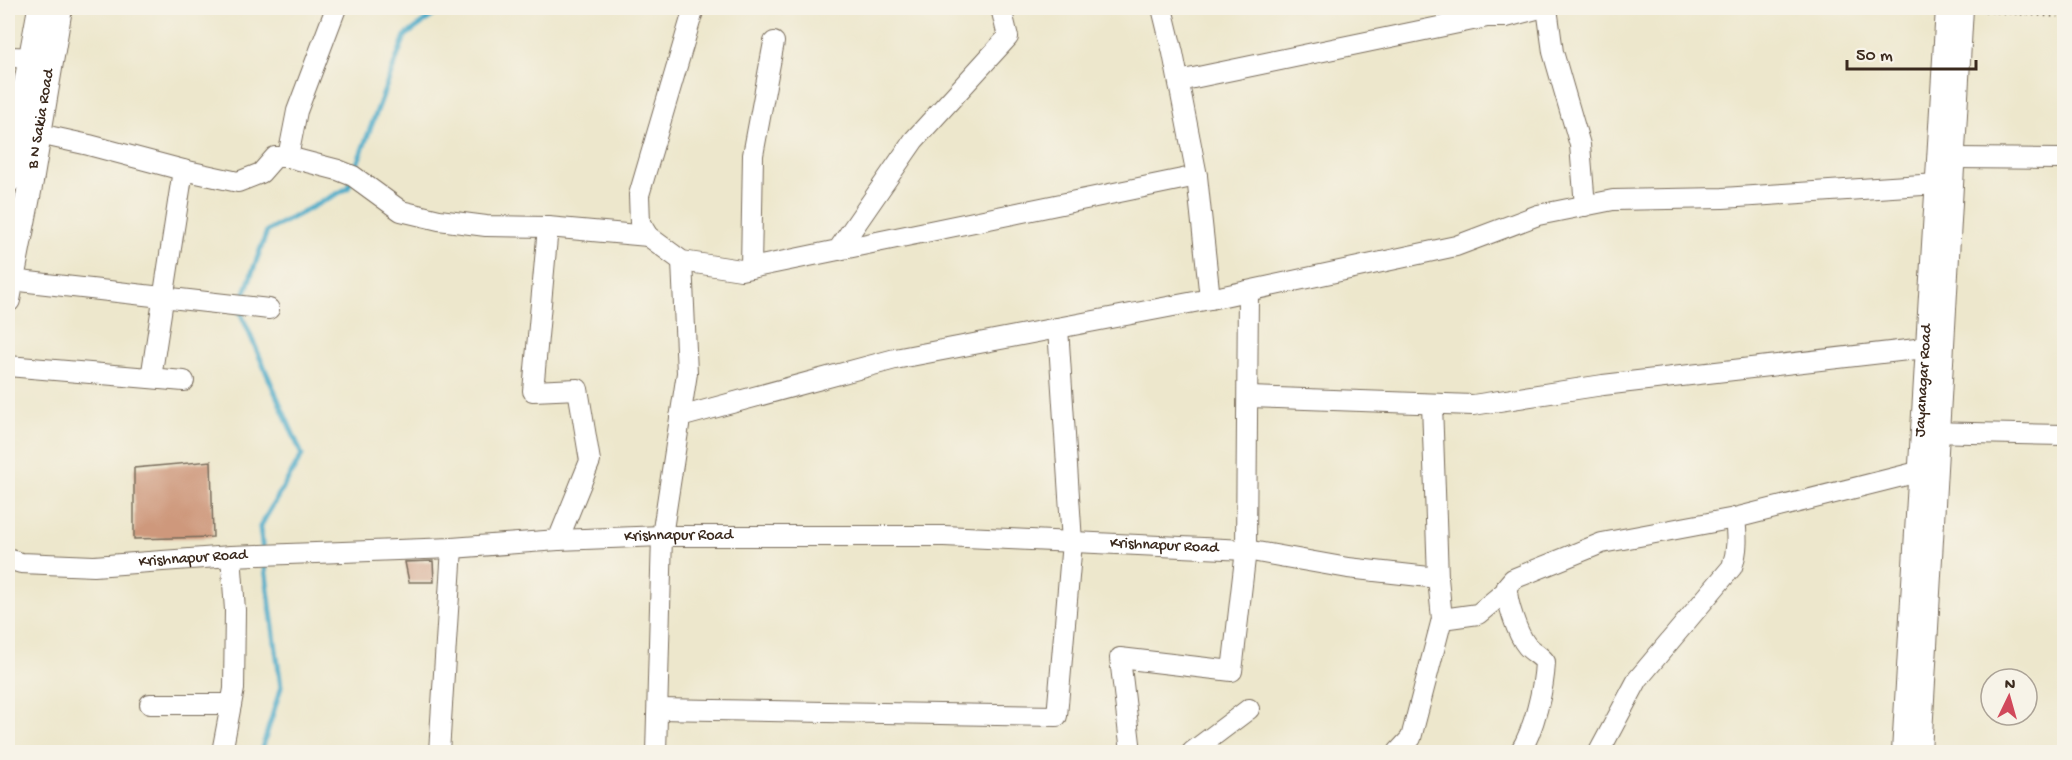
<svg xmlns="http://www.w3.org/2000/svg" width="2072" height="760" viewBox="0 0 2072 760" font-family="'Gochi Hand',sans-serif">
<style>
.lines{fill:none;stroke-linecap:round;stroke-linejoin:round}
.stream{stroke:#49aac8;stroke-width:5}
.building{fill:#ce987b}
.minor-casing{stroke:#796c5b;stroke-width:22}
.major-casing{stroke:#796c5b;stroke-width:26}
.path{stroke:#796c5b;stroke-width:3;stroke-dasharray:1.5 4.5;stroke-linecap:butt}
.minor{stroke:#fff;stroke-width:20}
.major{stroke:#fff;stroke-width:24}
.labels{text-anchor:middle;dominant-baseline:central;stroke-width:5;stroke-linejoin:round;paint-order:stroke}
.street-label{font-size:16px;fill:#3b2a1e;stroke:#f7f3e8}
</style>
<rect width="100%" height="100%" fill="#f7f3e8"/>
<filter id="ink" filterUnits="userSpaceOnUse"><feTurbulence type="fractalNoise" baseFrequency=".0167" numOctaves="2"/><feDisplacementMap in="SourceGraphic" scale="12" xChannelSelector="R" yChannelSelector="G"/><feConvolveMatrix kernelMatrix="1 2 1 2 8 2 1 2 1" color-interpolation-filters="sRGB"/></filter>
<filter id="wash" filterUnits="userSpaceOnUse"><feTurbulence type="fractalNoise" baseFrequency=".008" numOctaves="4" result="noise"/><feDisplacementMap in="SourceGraphic" scale="24" xChannelSelector="R" yChannelSelector="G"/><feGaussianBlur stdDeviation="1.35" result="paint"/><feColorMatrix in="noise" values="0 0 0 0 0 0 0 0 0 0 0 0 0 0 0 0 0 1.4 0 .05"/><feComposite in="paint" operator="in"/></filter>
<g filter="url(#wash)">
<rect width="100%" height="100%" fill="#ede7cc"/>
<g class="lines">
<path class="stream" d="M 354,172 L 405,36 L 443,8
M 242,301 L 267,231 L 348,188 L 351,181
M 239,309 L 302,455 L 260,527 L 263,551
M 261,752 L 281,687 L 264,560"/>
</g>
<g id="blocks">
<path class="building" d="M 211,461 L 213,537 L 134,539 L 134,468 Z
M 433,561 L 434,582 L 409,582 L 405,562 Z"/>
</g>
</g>
<g filter="url(#ink)">
<use href="#blocks" fill-opacity="0" stroke="#796c5b" stroke-width="1.5"/>
<g class="lines">
<g class="minor-casing">
<g id="minor">
<path d="M 694,8 L 639,195 L 640,223 L 648,236 L 682,261 L 741,270 L 838,250 L 914,140 L 1008,37 L 1001,8"/>
<path d="M 1162,8 L 1173,53 L 1197,176 L 1210,299"/>
<path d="M 1547,8 L 1553,52 L 1580,145 L 1585,206"/>
<path d="M 8,57 L 44,58"/>
<path d="M 1179,81 L 1487,17 L 1506,17 L 1540,8"/>
<path d="M 39,134 L 89,145 L 183,170 L 238,182 L 261,173 L 275,157 L 288,157 L 338,170 L 353,176 L 401,211 L 439,220 L 486,226 L 548,227 L 648,236"/>
<path d="M 288,157 L 297,111 L 336,8"/>
<path d="M 1954,158 L 2064,159"/>
<path d="M 548,227 L 533,391 L 578,389 L 590,461 L 558,540"/>
<path d="M 838,250 L 1197,176"/>
<path d="M 751,268 L 753,155 L 774,42"/>
<path d="M 11,280 L 269,309"/>
<path d="M 8,366 L 184,381"/>
<path d="M 151,378 L 183,170"/>
<path d="M 1249,397 L 1473,405 L 1603,385 L 1925,348 L 1938,348"/>
<path d="M 680,417 L 895,359 L 1210,299 L 1456,246 L 1538,215 L 1613,200 L 1723,198 L 1953,183"/>
<path d="M 1926,432 L 2064,435"/>
<path id="s1" d="M 8,559 L 21,563 L 94,566 L 231,556 L 452,548 L 558,540 L 662,536 L 944,536 L 1246,550 L 1348,568 L 1438,578"/>
<path d="M 1442,619 L 1478,614 L 1507,590"/>
<path d="M 150,704 L 231,704"/>
<path d="M 658,709 L 1057,716 L 1072,542 L 1058,328"/>
<path d="M 222,752 L 234,689 L 235,610 L 231,556"/>
<path d="M 439,752 L 452,548"/>
<path d="M 656,752 L 662,536 L 687,373 L 682,261"/>
<path d="M 1131,752 L 1120,658 L 1232,671 L 1246,550 L 1248,291"/>
<path d="M 1192,752 L 1249,709"/>
<path d="M 1398,752 L 1411,738 L 1442,619 L 1438,578 L 1432,404"/>
<path d="M 1520,752 C 1534,730 1544,688 1545,662 C 1540,655 1532,652 1527,646 C 1517,634 1506,600 1507,586 L 1513,579 L 1602,543 L 1735,518"/>
<path d="M 1599,752 L 1638,679 L 1732,567 C 1738,550 1737,536 1735,518 L 1918,472"/>
<path id="s2" d="M 1902,752 L 1946,8"/>
<path d="M 1921,752 L 1963,8"/>
</g>
</g>
<g class="major-casing">
<g id="major">
<path d="M 8,181 L 40,8"/>
<path id="s3" d="M 8,300 L 32,176 L 60,8"/>
</g>
</g>
<path class="path" d="M 1979,11 L 2064,17"/>
<use href="#minor" class="minor"/>
<use href="#major" class="major"/>
</g>
</g>
<g class="labels">
<g class="street-label">
<text stroke="none"><textPath href="#s3" startOffset="184">B N Sakia Road</textPath></text>
<text stroke="none"><textPath href="#s2" startOffset="372">Jayanagar Road</textPath></text>
<text stroke="none"><textPath href="#s1" startOffset="672">Krishnapur Road</textPath></text>
<text stroke="none"><textPath href="#s1" startOffset="1158">Krishnapur Road</textPath></text>
<text stroke="none"><textPath href="#s1" startOffset="186">Krishnapur Road</textPath></text>
</g>
</g>
<rect width="2072" height="760" fill="none" stroke="#f7f3e8" stroke-width="30"/>
<g transform="translate(2009 697) rotate(5)"><circle r="28" fill="#f7f3e8" stroke="#aca397" stroke-width="1.5"/>
<path d="M0-4.5L10 22L0 15L-10 22Z" fill="#d1495b"/>
<text y="-9" font-size="16" font-weight="bold" text-anchor="middle" fill="#3b2a1e">N</text>
</g>
<path d="M1847 60v9h129v-9" fill="none" stroke="#3b2a1e" stroke-width="3"/>
<text x="1856" y="60" font-size="18" fill="#3b2a1e" stroke="#f7f3e8" stroke-width="4.5" paint-order="stroke">50 m</text>
</svg>
